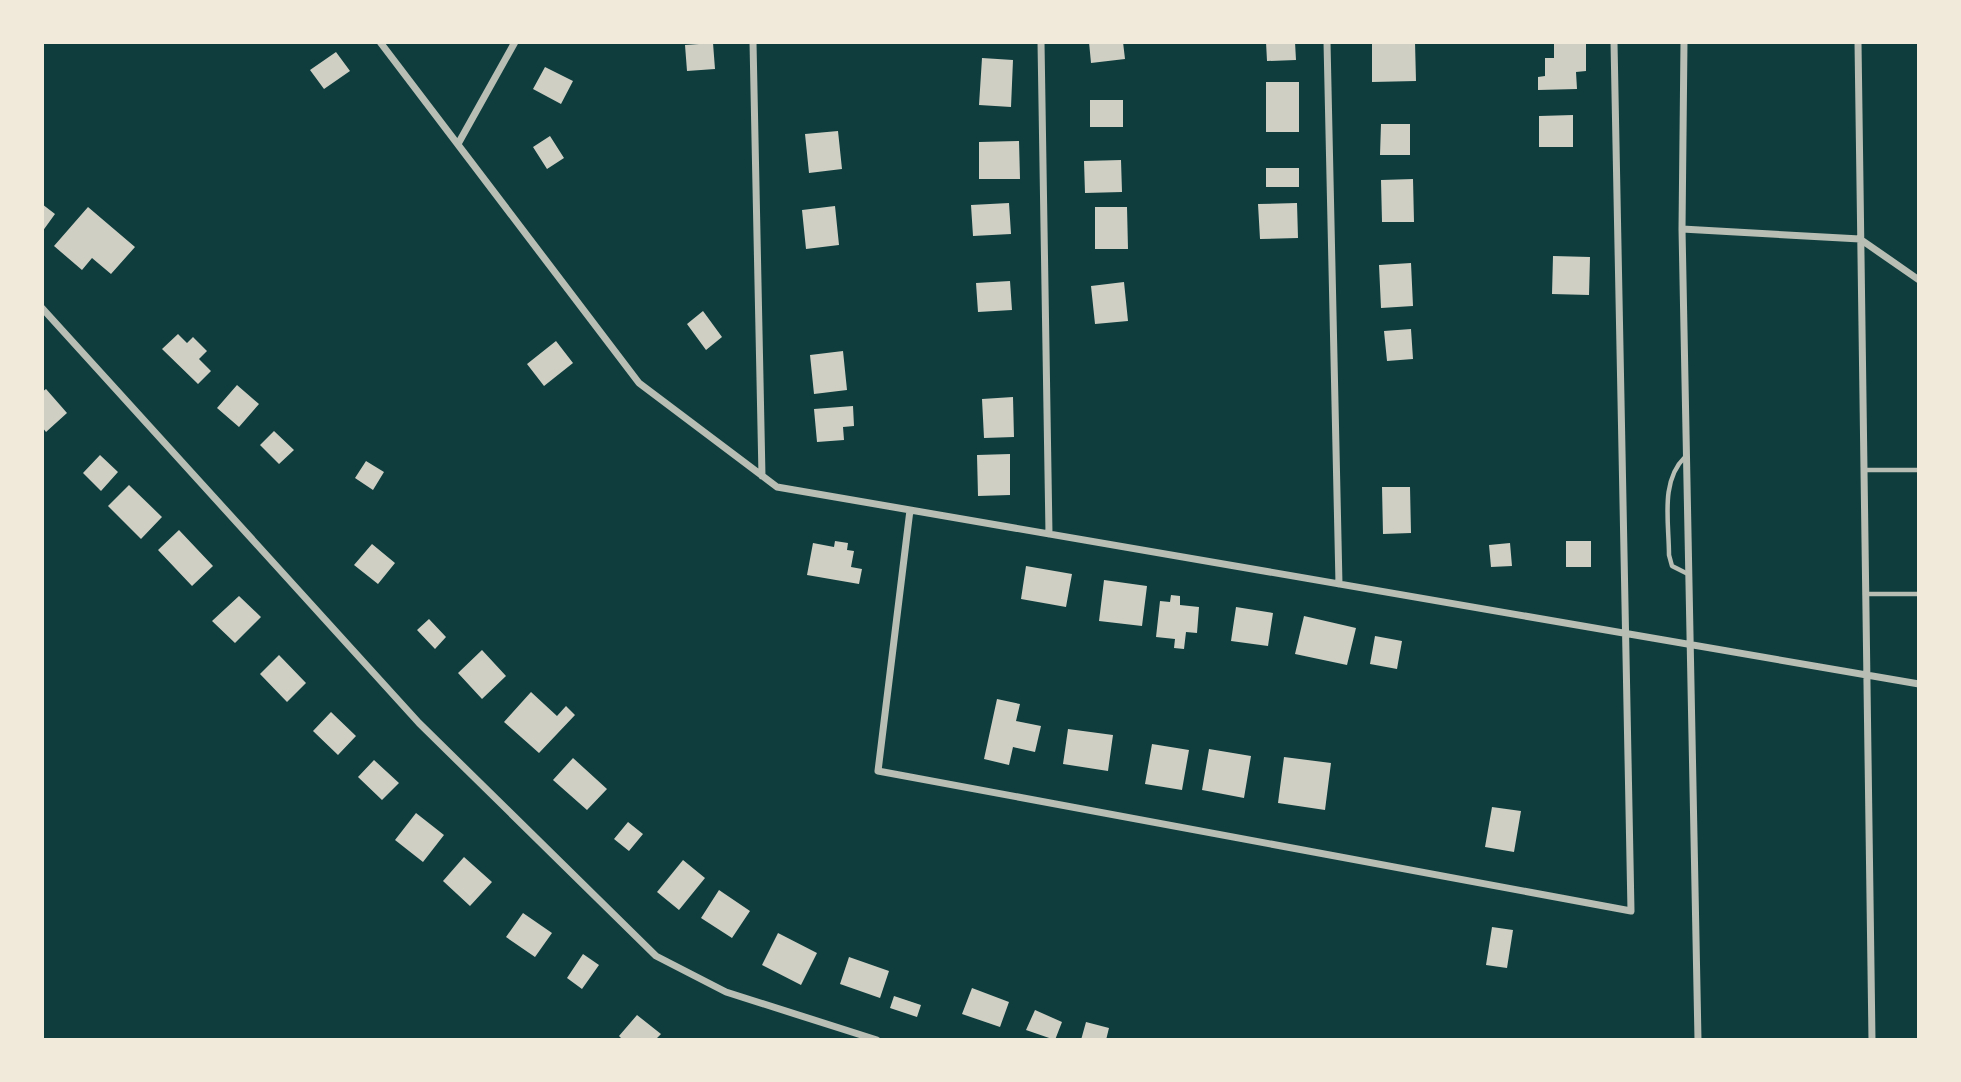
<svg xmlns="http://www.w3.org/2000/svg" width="1961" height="1082" viewBox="0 0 1961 1082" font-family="'Open Sans',sans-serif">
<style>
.building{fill:#cfcfc3}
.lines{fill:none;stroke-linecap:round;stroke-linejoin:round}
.service{stroke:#b8beb3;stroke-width:4.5}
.minor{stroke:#b8beb3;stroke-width:7}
</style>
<rect width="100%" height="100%" fill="#0f3d3e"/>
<path class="building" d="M 1089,42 L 1123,42 L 1125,59 L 1091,63 Z
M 1266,42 L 1295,42 L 1296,60 L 1267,61 Z
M 1372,42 L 1415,42 L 1416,81 L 1372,82 Z
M 1554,42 L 1586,42 L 1586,71 L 1576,72 L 1577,89 L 1538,90 L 1538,77 L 1545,76 L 1545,58 L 1554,58 Z
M 713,43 L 715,69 L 687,71 L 685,45 Z
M 336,52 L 350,71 L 324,89 L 310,70 Z
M 982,58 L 1013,60 L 1011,107 L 979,105 Z
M 545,67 L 573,81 L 561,104 L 533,89 Z
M 1266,82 L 1299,82 L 1299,132 L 1266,132 Z
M 1090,100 L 1123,100 L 1123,127 L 1090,127 Z
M 1573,115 L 1573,147 L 1539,147 L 1539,116 Z
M 1381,124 L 1410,124 L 1410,155 L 1380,155 Z
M 838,131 L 842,169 L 809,173 L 805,134 Z
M 550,136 L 564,158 L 547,169 L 533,147 Z
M 1019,141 L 1020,179 L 979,179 L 979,142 Z
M 1121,160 L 1122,192 L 1085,193 L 1084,161 Z
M 1266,168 L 1299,168 L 1299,187 L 1266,187 Z
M 1413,179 L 1414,222 L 1382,222 L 1381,180 Z
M 1009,203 L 1011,234 L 973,236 L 971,205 Z
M 1297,203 L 1298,238 L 1260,239 L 1258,204 Z
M 42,204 L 55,214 L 42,232 Z
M 835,206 L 839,245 L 806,249 L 802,210 Z
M 88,207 L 135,247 L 111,274 L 92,258 L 82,270 L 54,246 Z
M 1095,207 L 1127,207 L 1128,249 L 1095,249 Z
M 1553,256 L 1590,257 L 1589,295 L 1552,294 Z
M 1411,263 L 1413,306 L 1381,308 L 1379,265 Z
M 1010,281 L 1012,310 L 978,312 L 976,283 Z
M 1124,282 L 1128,321 L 1095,324 L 1091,286 Z
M 703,311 L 722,337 L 706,350 L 687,324 Z
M 1411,329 L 1413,359 L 1387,361 L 1384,331 Z
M 178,334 L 187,343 L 193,337 L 207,351 L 199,359 L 211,371 L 198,384 L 162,349 Z
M 556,341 L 573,363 L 544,386 L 527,364 Z
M 843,351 L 847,390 L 814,394 L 810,355 Z
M 237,385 L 259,404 L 239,427 L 217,408 Z
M 46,389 L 67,413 L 46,432 L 42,427 L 42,392 Z
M 1013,397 L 1014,437 L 984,438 L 982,399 Z
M 853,406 L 854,426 L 843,427 L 844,440 L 817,442 L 814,409 Z
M 274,431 L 294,450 L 279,464 L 260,445 Z
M 1010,454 L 1010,495 L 978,496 L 977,455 Z
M 100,455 L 118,472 L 101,491 L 83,473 Z
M 366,461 L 384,472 L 373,490 L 355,478 Z
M 129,485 L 162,517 L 141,539 L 108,506 Z
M 1382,487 L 1410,487 L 1411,533 L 1383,534 Z
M 179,530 L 213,566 L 192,586 L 158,550 Z
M 835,541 L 848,543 L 847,550 L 854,551 L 851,567 L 862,569 L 859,584 L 807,575 L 813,543 L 834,547 Z
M 1566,541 L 1591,541 L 1591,567 L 1566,567 Z
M 1510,543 L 1512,566 L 1491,567 L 1489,545 Z
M 372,544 L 395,563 L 378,584 L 354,565 Z
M 1026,566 L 1072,574 L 1066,607 L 1021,599 Z
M 1104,580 L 1147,586 L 1142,626 L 1099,621 Z
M 1171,595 L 1180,596 L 1180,605 L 1199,607 L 1197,633 L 1186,632 L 1184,649 L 1174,648 L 1175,639 L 1156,637 L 1160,601 L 1170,602 Z
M 239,596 L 261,617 L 235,643 L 212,621 Z
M 1236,607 L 1273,613 L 1268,646 L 1231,641 Z
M 1304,616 L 1356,628 L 1347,665 L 1295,654 Z
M 429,619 L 446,637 L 435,649 L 417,630 Z
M 1375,636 L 1402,641 L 1397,669 L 1370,664 Z
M 482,650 L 506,676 L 482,699 L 458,673 Z
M 279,655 L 306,683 L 287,702 L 260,674 Z
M 531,692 L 557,716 L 566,706 L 575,715 L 539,753 L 504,722 Z
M 997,699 L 1020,704 L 1016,721 L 1041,726 L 1035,752 L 1013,747 L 1009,765 L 984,759 Z
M 331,712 L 356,736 L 338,755 L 313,731 Z
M 1068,729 L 1113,735 L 1108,771 L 1063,764 Z
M 1152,744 L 1189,750 L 1182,790 L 1145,784 Z
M 1209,749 L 1251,756 L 1244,798 L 1202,790 Z
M 1284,757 L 1331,763 L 1325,810 L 1278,803 Z
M 573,758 L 607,789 L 587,810 L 553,780 Z
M 374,760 L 399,783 L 382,800 L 358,777 Z
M 1492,807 L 1521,811 L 1514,852 L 1485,847 Z
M 416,813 L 444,835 L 423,862 L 395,840 Z
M 628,822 L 643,834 L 629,851 L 614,839 Z
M 464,857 L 492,882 L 470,906 L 443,881 Z
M 683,860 L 705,878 L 679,910 L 657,892 Z
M 719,890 L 750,911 L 732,938 L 701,918 Z
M 523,913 L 552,933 L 535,957 L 506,937 Z
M 1492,927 L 1513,930 L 1507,968 L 1486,965 Z
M 778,933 L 817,953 L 801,985 L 762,965 Z
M 583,954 L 599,965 L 582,989 L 567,978 Z
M 849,957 L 889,971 L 880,998 L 840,984 Z
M 972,988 L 1009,1002 L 1000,1027 L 962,1014 Z
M 894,996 L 921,1005 L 917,1017 L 890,1008 Z
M 1035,1010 L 1062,1022 L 1055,1040 L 1026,1030 Z
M 637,1015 L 661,1034 L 655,1040 L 623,1040 L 619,1036 Z
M 1086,1022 L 1109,1028 L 1106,1040 L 1081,1040 Z"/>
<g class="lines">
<path class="service" d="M 1685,457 C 1660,481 1669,522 1669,555 L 1672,566 L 1688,574
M 1864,470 L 1919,470
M 1865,594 L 1919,594"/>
<path class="minor" d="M 380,42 L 639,383 L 777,487 L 1919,684
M 753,42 L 762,476
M 1041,42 L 1049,534
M 1327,42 L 1339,584
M 1684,42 L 1682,229 L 1698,1040
M 1858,42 L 1872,1040
M 458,144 L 515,42
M 1682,229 L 1860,239
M 1860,239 L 1919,280
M 42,308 L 419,723 L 656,956 L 726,992 L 877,1040
M 910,510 L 878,771 L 1631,911 L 1614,42"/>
</g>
<rect width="1961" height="1082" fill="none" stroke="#f1e9da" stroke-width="88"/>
</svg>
